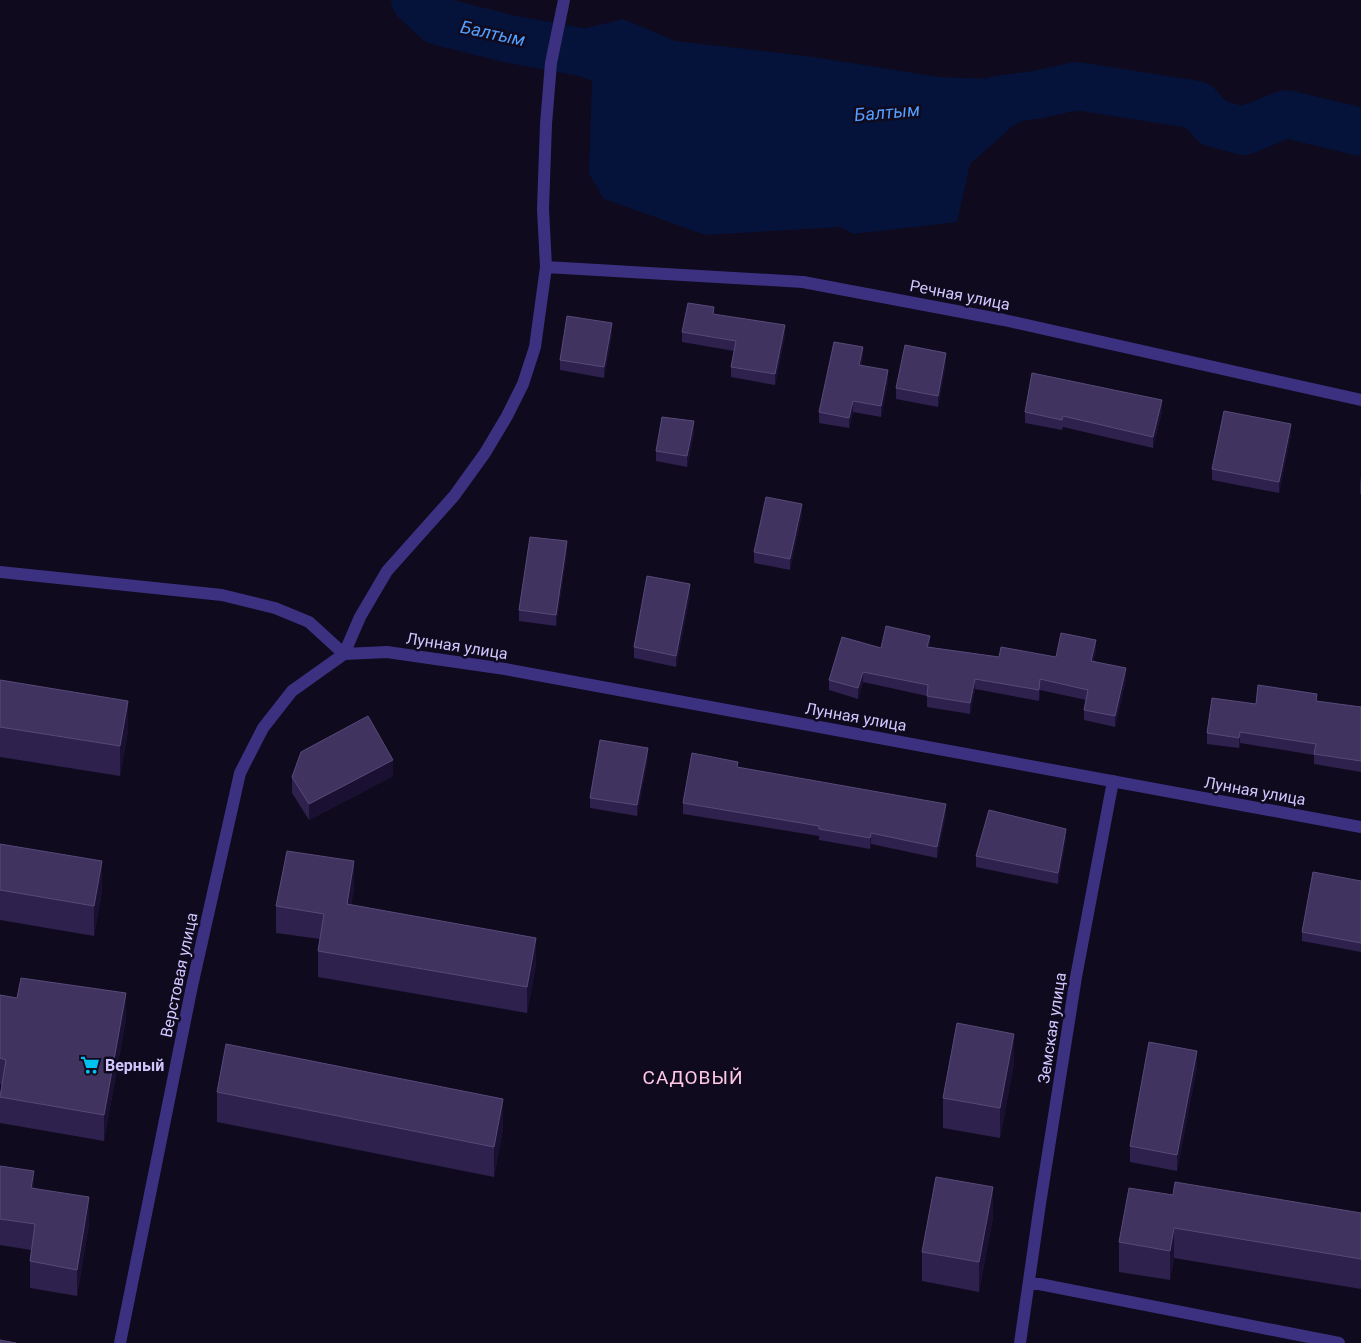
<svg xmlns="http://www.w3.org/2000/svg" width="1361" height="1343" viewBox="0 0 1361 1343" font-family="Roboto,sans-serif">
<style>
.water{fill:#05133b}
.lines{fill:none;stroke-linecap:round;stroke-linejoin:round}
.river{stroke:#05133b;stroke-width:48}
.minor{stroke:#3c3180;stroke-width:12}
.wall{fill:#2e214d}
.shaded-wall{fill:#1a1132}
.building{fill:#403360;stroke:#574a79}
.labels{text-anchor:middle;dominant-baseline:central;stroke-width:5;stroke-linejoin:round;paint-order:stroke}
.street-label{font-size:16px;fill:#d2c6ff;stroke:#0f0a1d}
.poi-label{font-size:16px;font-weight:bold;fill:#d2c6ff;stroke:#0f0a1d;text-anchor:start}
.water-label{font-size:18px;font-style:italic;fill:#549fff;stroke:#0f0a1d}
.quarter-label{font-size:19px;letter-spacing:1px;fill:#ffc8e6;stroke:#0f0a1d}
</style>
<rect width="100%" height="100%" fill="#0f0a1d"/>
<path class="water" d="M 623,19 L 675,41 L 807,56 L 939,77 L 1057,81 L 1064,102 L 1014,125 L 970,164 L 957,222 L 854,234 L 840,227 L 705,235 L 604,199 L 589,174 L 592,80 L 573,55 L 574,31 Z"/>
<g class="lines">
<path class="river" d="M 415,0 L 438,21 L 510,39 L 586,53 L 636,70
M 997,100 L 1035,95 L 1077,86 L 1197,105 L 1214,123 L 1244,131 L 1286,114 L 1361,132"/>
<path class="minor" d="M 546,267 L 803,282 L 1004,320 L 1361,400
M 0,572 L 222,595 L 275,608 L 309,622 L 344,654
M 344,654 L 387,652 L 505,669 L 1361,827
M 344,654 L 360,617 L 387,571 L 454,496 L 485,453 L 507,416 L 523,384 L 535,347 L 546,267 L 543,209 L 546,124 L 551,63 L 564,0
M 1029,1282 L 1339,1343
M 120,1343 L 192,986 L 240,773 L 263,728 L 292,691 L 344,654
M 1020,1343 L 1040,1204 L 1076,977 L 1113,781"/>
</g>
<path class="wall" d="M 714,314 L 785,336 L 775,385 L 731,377 L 731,367 L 734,351 L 682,342 L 682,332 Z
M 612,334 L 604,378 L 560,370 L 560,360 Z
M 863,358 L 861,365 L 888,381 L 881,417 L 853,412 L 849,428 L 819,423 L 819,412 Z
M 946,363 L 938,407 L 896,399 L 896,388 Z
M 1162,411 L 1153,448 L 1063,427 L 1062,430 L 1025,423 L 1025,412 Z
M 694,432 L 687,467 L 656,461 L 656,451 Z
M 1291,435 L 1279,493 L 1212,480 L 1212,469 Z
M 1361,476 L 1361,494 L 1360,494 L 1360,483 Z
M 802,514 L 790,570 L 754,563 L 754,552 Z
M 567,552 L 556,626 L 519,621 L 519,610 Z
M 690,595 L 676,667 L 634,658 L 634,647 Z
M 930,647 L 999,657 L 1056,657 L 1096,651 L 1093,661 L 1126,679 L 1115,727 L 1084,720 L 1084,710 L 1086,700 L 1040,690 L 1039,701 L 975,689 L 970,714 L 927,707 L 927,696 L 863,682 L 858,699 L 829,690 L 829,680 L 881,648 Z
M 0,680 L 128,731 L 120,776 L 0,757 Z
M 1317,701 L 1361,707 L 1361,772 L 1314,764 L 1314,755 L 1240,743 L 1239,748 L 1207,744 L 1207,733 L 1256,704 Z
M 648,758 L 637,816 L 590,808 L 590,798 Z
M 738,767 L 946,814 L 937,858 L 871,844 L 870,849 L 819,840 L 819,836 L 683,814 L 683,803 Z
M 393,776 L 309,820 L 292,793 L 292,777 Z
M 1066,839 L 1058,884 L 976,867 L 976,856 Z
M 0,844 L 102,891 L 94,936 L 0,920 Z
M 1361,881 L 1361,952 L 1302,941 L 1302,932 Z
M 354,887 L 351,905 L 536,964 L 527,1013 L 318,977 L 318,951 L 320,939 L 276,933 L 276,906 Z
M 0,995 L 126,1019 L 104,1141 L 0,1123 L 0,1095 L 2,1085 L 0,1084 Z
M 1014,1063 L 1000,1138 L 943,1128 L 943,1098 Z
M 1197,1067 L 1177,1171 L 1130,1162 L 1130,1146 Z
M 217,1092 L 503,1129 L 494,1177 L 217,1122 Z
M 0,1166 L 89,1224 L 77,1296 L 30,1288 L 30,1261 L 31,1250 L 0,1245 Z
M 1173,1195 L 1361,1213 L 1361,1289 L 1174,1258 L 1170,1280 L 1119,1272 L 1119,1242 Z
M 993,1217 L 979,1292 L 922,1281 L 922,1252 Z"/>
<path class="shaded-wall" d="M 612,323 L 612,334 L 604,378 L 604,367 Z
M 785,325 L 785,336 L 775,385 L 775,374 Z
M 863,347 L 863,358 L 859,376 L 859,365 Z
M 946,353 L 946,363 L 938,407 L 938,396 Z
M 888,370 L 888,381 L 881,417 L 881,406 Z
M 1162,400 L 1162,411 L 1153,448 L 1153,437 Z
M 853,401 L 853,412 L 849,428 L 849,418 Z
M 694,421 L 694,432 L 687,467 L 687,456 Z
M 1291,424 L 1291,435 L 1279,493 L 1279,482 Z
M 802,504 L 802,514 L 790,570 L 790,559 Z
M 567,541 L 567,552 L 556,626 L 556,615 Z
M 690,584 L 690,595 L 676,667 L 676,656 Z
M 930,636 L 930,646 L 927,657 L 927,647 Z
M 1096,640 L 1096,651 L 1091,672 L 1091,661 Z
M 1126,668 L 1126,679 L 1115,727 L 1115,716 Z
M 863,672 L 863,682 L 858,699 L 858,688 Z
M 975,679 L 975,689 L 970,714 L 970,703 Z
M 1040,679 L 1040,690 L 1039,701 L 1039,690 Z
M 128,701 L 128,731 L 120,776 L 120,746 Z
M 1240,732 L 1240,743 L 1239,748 L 1239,738 Z
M 648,748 L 648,758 L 637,816 L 637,805 Z
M 393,760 L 393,776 L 309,820 L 309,804 Z
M 946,804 L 946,814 L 937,858 L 937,847 Z
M 1066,829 L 1066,839 L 1058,884 L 1058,873 Z
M 871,833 L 871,844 L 870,849 L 870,838 Z
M 102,861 L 102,891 L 94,936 L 94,906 Z
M 354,861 L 354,887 L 347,930 L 347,904 Z
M 536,938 L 536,964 L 527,1013 L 527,987 Z
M 126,993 L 126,1019 L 104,1141 L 104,1115 Z
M 1014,1034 L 1014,1063 L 1000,1138 L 1000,1108 Z
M 1197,1051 L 1197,1067 L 1177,1171 L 1177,1155 Z
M 503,1099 L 503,1129 L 494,1177 L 494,1147 Z
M 34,1171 L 34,1197 L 31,1188 Z
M 993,1187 L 993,1217 L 979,1292 L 979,1262 Z
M 89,1197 L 89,1224 L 77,1296 L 77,1270 Z
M 1174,1228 L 1174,1258 L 1170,1280 L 1170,1251 Z"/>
<path class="building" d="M 688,303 L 714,307 L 713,314 L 785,325 L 775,374 L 731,367 L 736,341 L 682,332 Z
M 567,316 L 612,323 L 604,367 L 560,360 Z
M 834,342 L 863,347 L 859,365 L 888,370 L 881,406 L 853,401 L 849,418 L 819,412 Z
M 905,345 L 946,353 L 938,396 L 896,388 Z
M 1032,373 L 1162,400 L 1153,437 L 1063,416 L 1062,420 L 1025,412 Z
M 1224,411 L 1291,424 L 1279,482 L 1212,469 Z
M 662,417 L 694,421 L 687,456 L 656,451 Z
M 766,497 L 802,504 L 790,559 L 754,552 Z
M 530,537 L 567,541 L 556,615 L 519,610 Z
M 647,576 L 690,584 L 676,656 L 634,647 Z
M 886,626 L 930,636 L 927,647 L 999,657 L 1001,647 L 1056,657 L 1061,633 L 1096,640 L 1091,661 L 1126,668 L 1115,716 L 1084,710 L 1088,690 L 1040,679 L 1039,690 L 975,679 L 970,703 L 927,696 L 928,685 L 863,672 L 858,688 L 829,680 L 842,637 L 881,648 Z
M 0,680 L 128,701 L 120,746 L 0,727 Z
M 1258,685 L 1317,694 L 1316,701 L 1361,707 L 1361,761 L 1314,754 L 1316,744 L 1240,732 L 1239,738 L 1207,733 L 1212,698 L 1256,704 Z
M 368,716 L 393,760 L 309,804 L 292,777 L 301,752 Z
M 600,740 L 648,748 L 637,805 L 590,798 Z
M 692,753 L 738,762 L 737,767 L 946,804 L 937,847 L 871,833 L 870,838 L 819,829 L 819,826 L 683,803 Z
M 989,810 L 1066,829 L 1058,873 L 976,856 Z
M 0,844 L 102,861 L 94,906 L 0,890 Z
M 287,851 L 354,861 L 347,904 L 536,938 L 527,987 L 318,951 L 324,914 L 276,906 Z
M 1313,872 L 1361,881 L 1361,943 L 1302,932 Z
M 21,978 L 126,993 L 104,1115 L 0,1097 L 6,1060 L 0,1058 L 0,995 L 17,998 Z
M 957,1023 L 1014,1034 L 1000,1108 L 943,1098 Z
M 1149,1042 L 1197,1051 L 1177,1155 L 1130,1146 Z
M 226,1044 L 503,1099 L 494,1147 L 217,1092 Z
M 0,1166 L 34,1171 L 31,1188 L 89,1197 L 77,1270 L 30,1261 L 35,1224 L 0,1219 Z
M 936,1177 L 993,1187 L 979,1262 L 922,1252 Z
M 1175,1182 L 1361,1213 L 1361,1259 L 1174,1228 L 1170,1251 L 1119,1242 L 1129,1188 L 1173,1195 Z
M 0,1340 L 16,1343 L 0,1343 Z"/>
<defs>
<g id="supermarket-bare" transform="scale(1.5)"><path d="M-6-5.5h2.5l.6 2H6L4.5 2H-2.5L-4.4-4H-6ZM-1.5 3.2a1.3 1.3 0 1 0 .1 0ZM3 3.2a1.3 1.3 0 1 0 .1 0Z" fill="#00c2f1" stroke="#0f0a1d" stroke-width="2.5" paint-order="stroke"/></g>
</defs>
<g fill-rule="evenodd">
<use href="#supermarket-bare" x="90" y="1065"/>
</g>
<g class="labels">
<g class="street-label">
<text transform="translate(960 295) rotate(11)">Речная улица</text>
<text transform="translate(457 646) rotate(9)">Лунная улица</text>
<text transform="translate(856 717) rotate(10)">Лунная улица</text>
<text transform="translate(1255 791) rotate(10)">Лунная улица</text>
<text transform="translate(179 975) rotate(-78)">Верстовая улица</text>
<text transform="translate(1052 1028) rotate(-81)">Земская улица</text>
</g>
<g class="poi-label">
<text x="105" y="1065">Верный</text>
</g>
<g class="water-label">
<text transform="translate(493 33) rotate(12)">Балтым</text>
<text transform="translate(887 112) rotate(-5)">Балтым</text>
</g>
<g class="quarter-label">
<text x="693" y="1077">САДОВЫЙ</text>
</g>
</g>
</svg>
